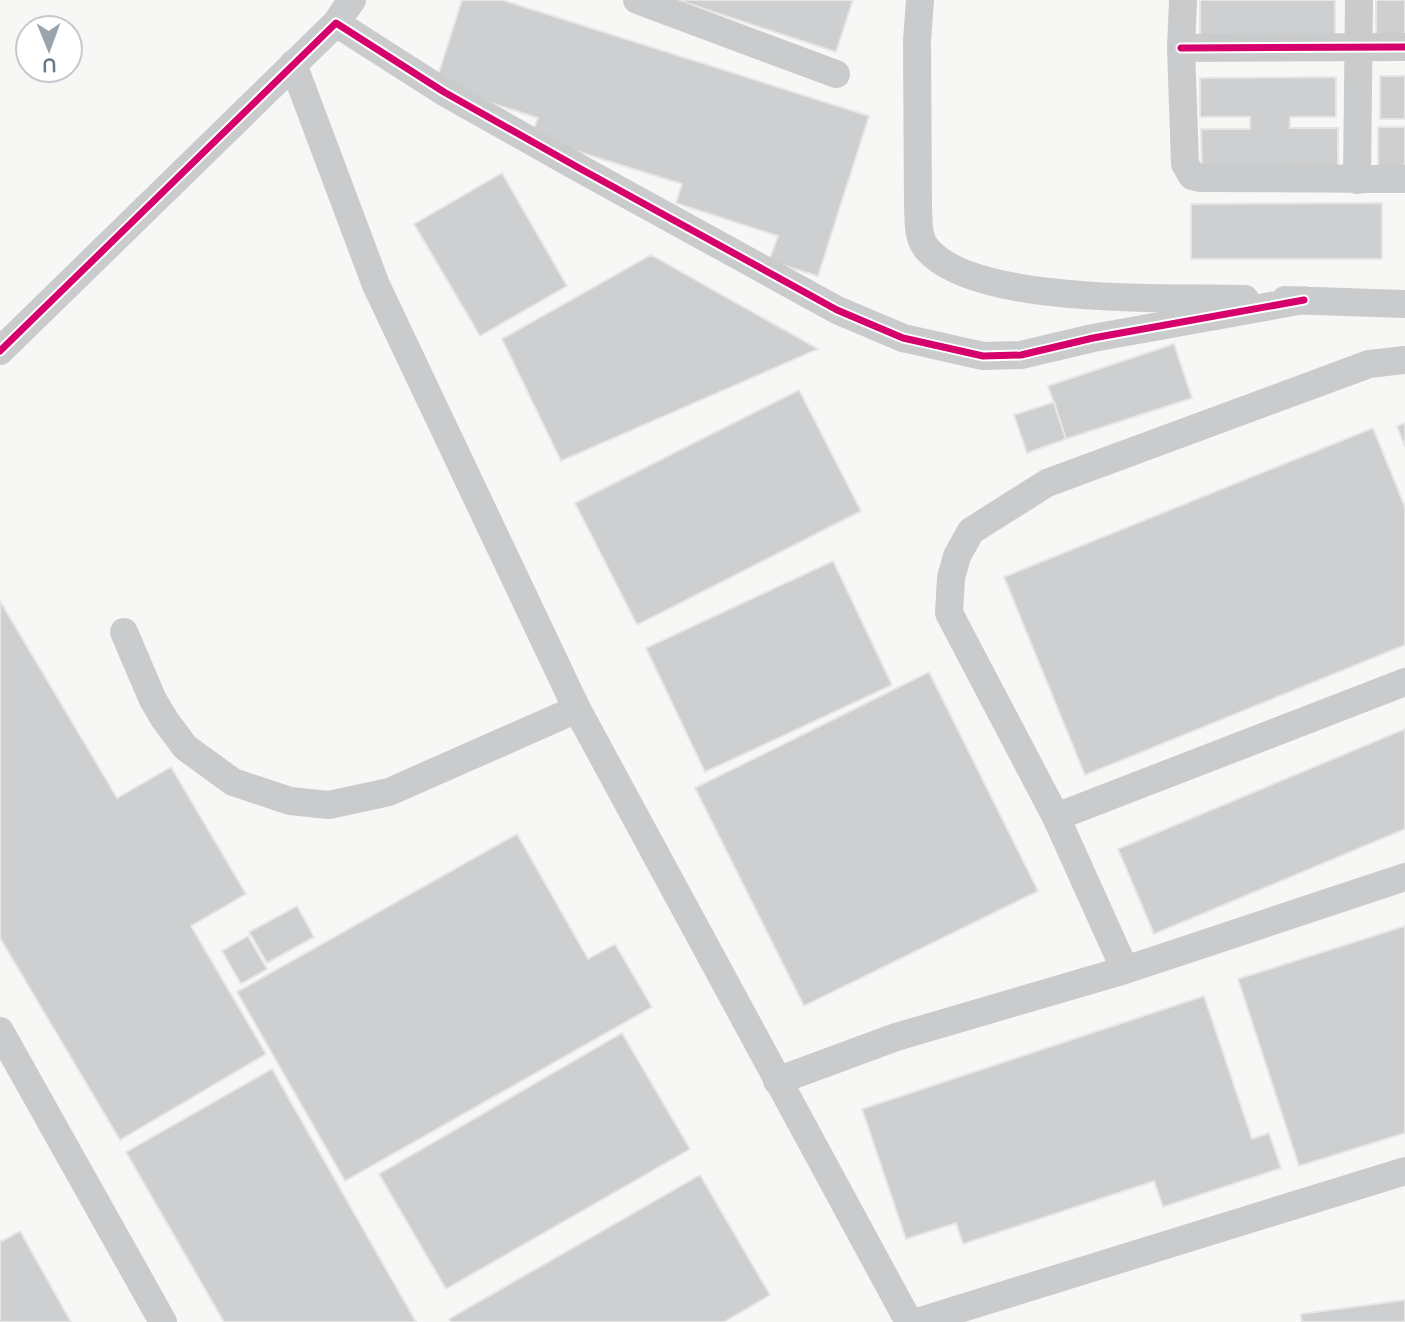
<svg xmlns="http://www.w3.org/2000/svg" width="1405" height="1322" viewBox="0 0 1405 1322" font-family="'Varela Round',sans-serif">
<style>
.building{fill:#cdcfd0;stroke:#e6e6e6;stroke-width:2}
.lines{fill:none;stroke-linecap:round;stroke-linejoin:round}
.minor{stroke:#cacbcc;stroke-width:28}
.cycleway-casing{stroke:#fff;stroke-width:11}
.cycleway{stroke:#d6006c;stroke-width:7}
</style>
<rect width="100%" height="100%" fill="#f7f7f6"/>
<path class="building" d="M 462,0 L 502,0 L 869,116 L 818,276 L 769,261 L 778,236 L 676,203 L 682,184 L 531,137 L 538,118 L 435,85 Z
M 677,0 L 853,0 L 836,52 Z
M 1200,0 L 1335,0 L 1335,38 L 1200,38 Z
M 1376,0 L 1405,0 L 1405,39 L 1376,39 Z
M 1380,76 L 1405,76 L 1405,119 L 1380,119 Z
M 1336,77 L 1336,117 L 1290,117 L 1290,128 L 1338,128 L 1338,168 L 1202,169 L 1201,129 L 1250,129 L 1250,117 L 1200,117 L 1200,78 Z
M 1378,127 L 1405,127 L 1405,169 L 1378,170 Z
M 502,173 L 567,286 L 480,336 L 414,224 Z
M 1382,203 L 1382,259 L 1191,259 L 1191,204 Z
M 651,255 L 818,349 L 561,461 L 502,339 Z
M 1174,344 L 1192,398 L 1066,439 L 1048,386 Z
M 799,390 L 861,511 L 637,625 L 575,503 Z
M 1054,402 L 1066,439 L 1027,453 L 1014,415 Z
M 1405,423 L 1405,447 L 1397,426 Z
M 1373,428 L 1405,507 L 1405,645 L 1085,775 L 1004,577 Z
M 833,561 L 892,685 L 705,772 L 646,648 Z
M 0,601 L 117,798 L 171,767 L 246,894 L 191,926 L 266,1054 L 120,1140 L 0,938 Z
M 929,672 L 1038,891 L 804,1006 L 695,788 Z
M 1405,729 L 1405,829 L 1154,934 L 1118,849 Z
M 517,834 L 588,959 L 615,944 L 652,1007 L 345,1181 L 237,992 Z
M 297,906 L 314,937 L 267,963 L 249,932 Z
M 1405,926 L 1405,1133 L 1299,1166 L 1238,979 Z
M 248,936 L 267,969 L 241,984 L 222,951 Z
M 1204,996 L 1252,1139 L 1269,1133 L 1281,1168 L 1163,1207 L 1154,1181 L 963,1244 L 956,1223 L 906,1239 L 862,1109 Z
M 622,1033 L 690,1149 L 446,1289 L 379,1174 Z
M 272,1069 L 416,1322 L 224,1322 L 126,1152 Z
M 700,1175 L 770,1295 L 724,1322 L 451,1322 L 449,1319 Z
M 20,1231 L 71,1322 L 0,1322 L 0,1242 Z
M 1405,1300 L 1405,1322 L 1302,1322 L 1301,1314 Z"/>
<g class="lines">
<path class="minor" d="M 637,0 L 836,74
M 920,0 L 917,41 L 918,207 C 919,221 917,237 927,249 C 975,306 1172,297 1245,299
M 1183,0 L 1181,48 L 1185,164 L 1192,176 L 1201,178 L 1405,179
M 336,23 L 444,92 L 579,168 L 837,310 L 903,338 L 983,356 L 1021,355 L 1093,338 L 1304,300
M 1181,48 L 1405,47
M 1357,180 L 1359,0
M 1285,300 L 1405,304
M 0,351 L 336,23 L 352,0
M 124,632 L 153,700 L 165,720 L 185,747 L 233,782 L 290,801 L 329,805 L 389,792 L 577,709 L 376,285 L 293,64
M 577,709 L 909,1322
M 1056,817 L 1405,682
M 1125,970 L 1056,817 L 949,613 L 951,578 L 957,556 L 971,531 L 1047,483 L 1369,364 L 1405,360
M 0,1031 L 163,1322
M 777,1081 L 896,1037 L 1125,970 L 1405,877
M 917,1322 L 1405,1171"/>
<g class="cycleway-casing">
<path id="cycleway" d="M 1181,48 L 1405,47
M 0,351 L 336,23 L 444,92 L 579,168 L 837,310 L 903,338 L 983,356 L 1021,355 L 1093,338 L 1304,300"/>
</g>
<use href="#cycleway" class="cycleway"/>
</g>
<g transform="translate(49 49) rotate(179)"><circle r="33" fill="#ffffff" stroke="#c3c9ce" stroke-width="2"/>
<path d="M0-5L12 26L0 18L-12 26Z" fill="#9aa4ad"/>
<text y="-10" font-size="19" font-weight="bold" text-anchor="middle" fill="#687885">U</text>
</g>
</svg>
